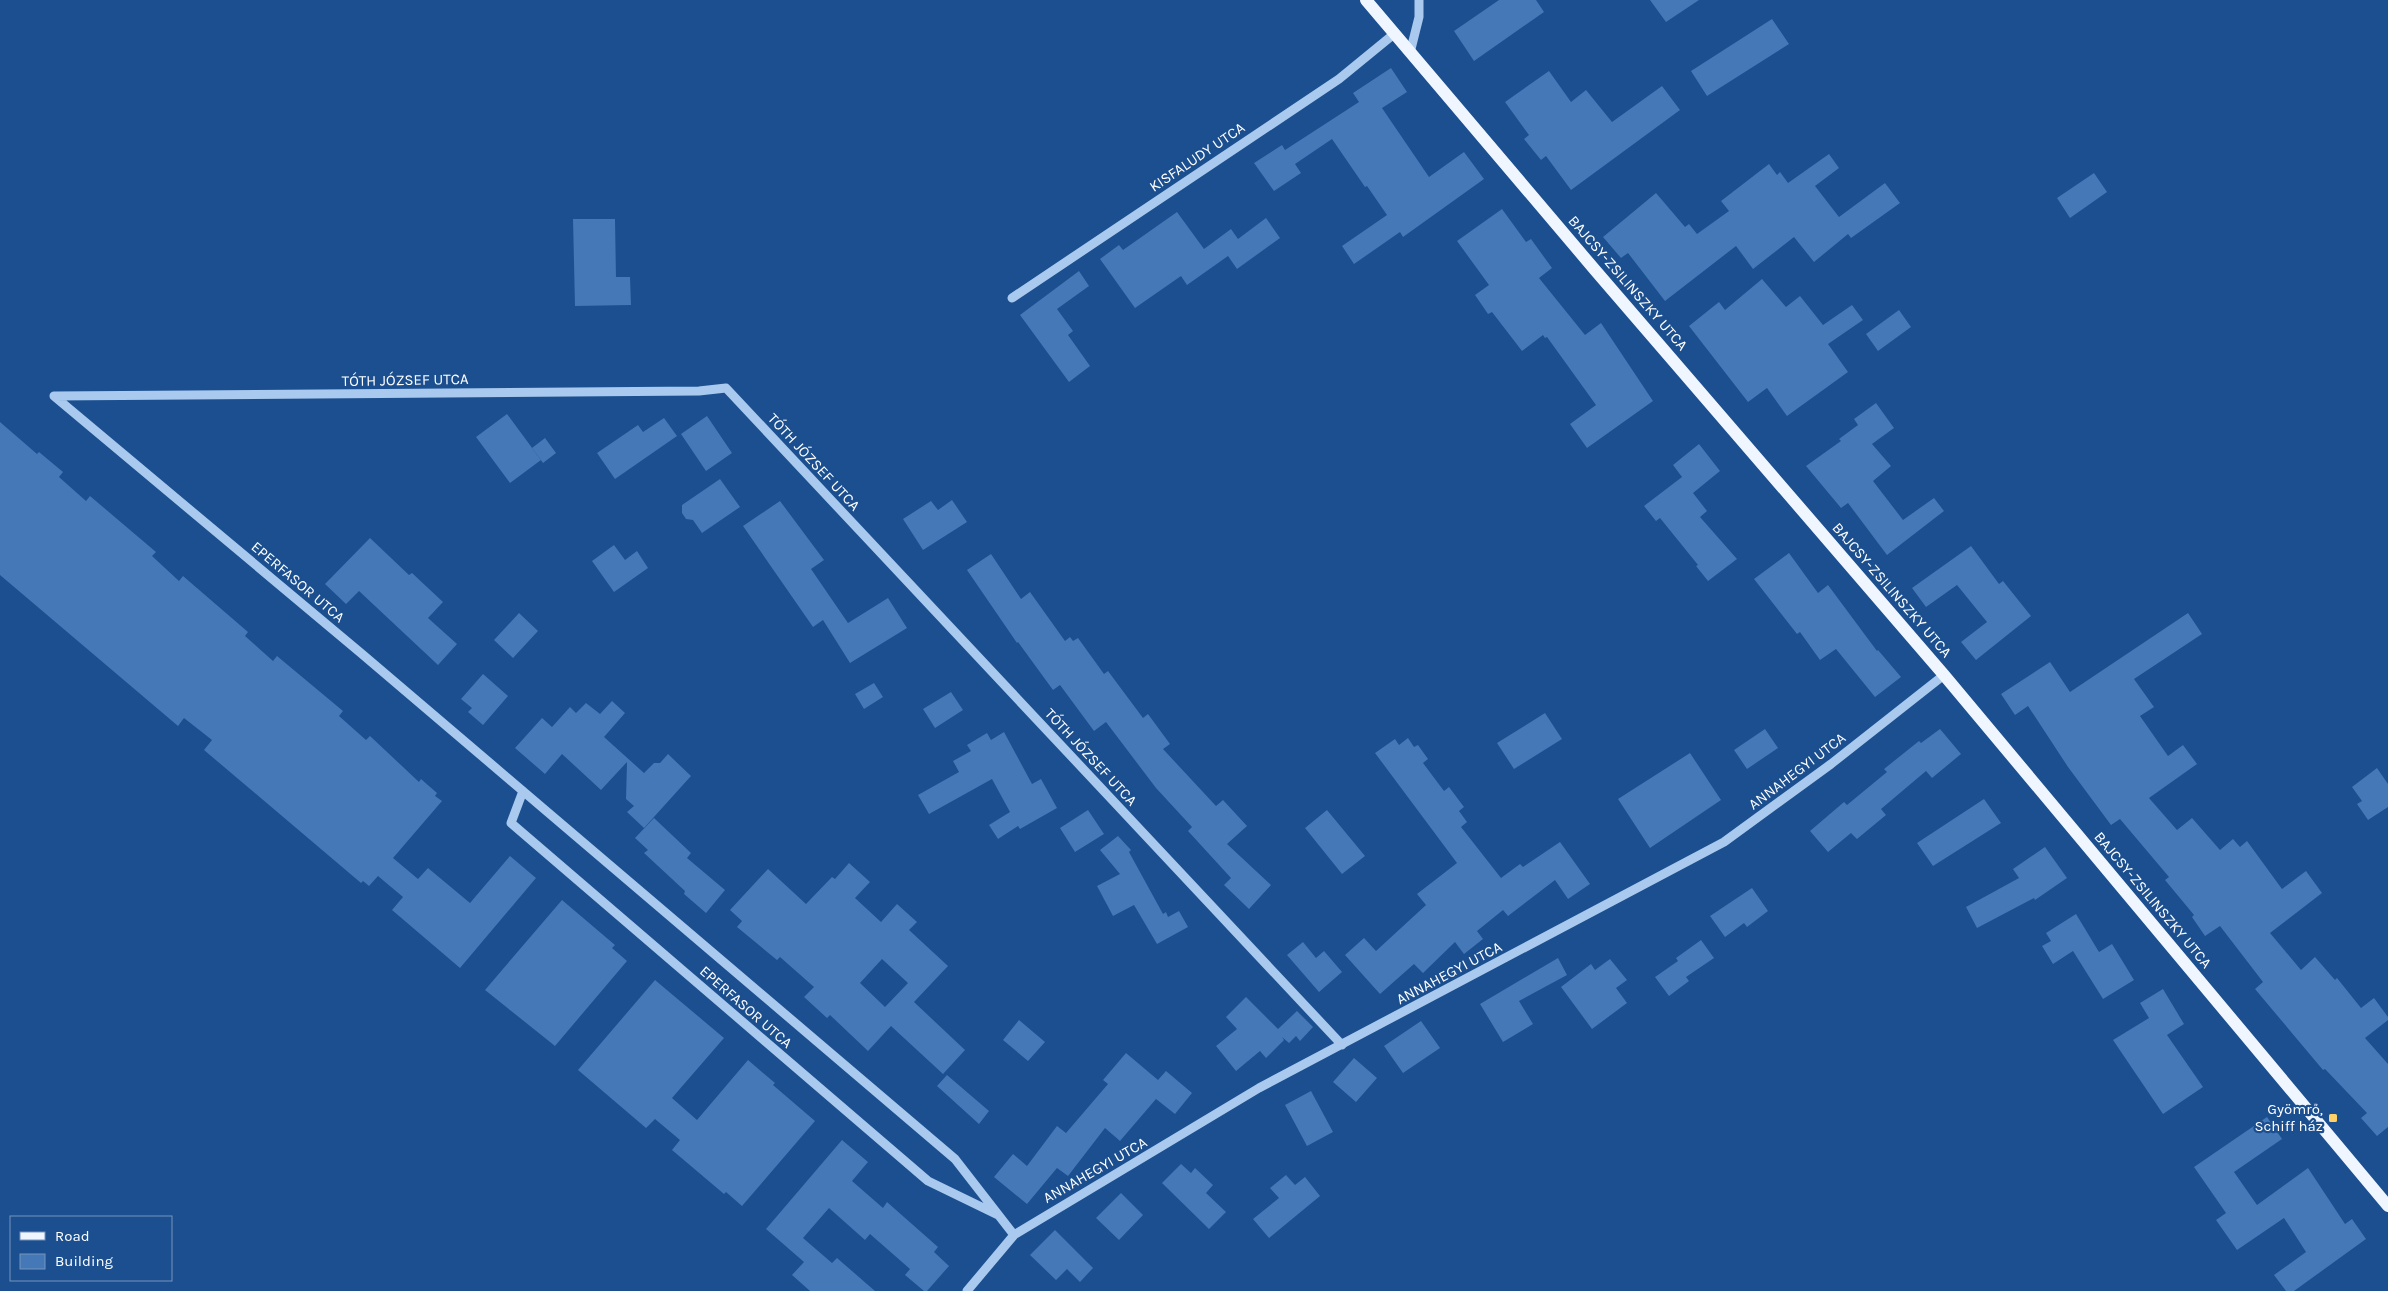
<svg xmlns="http://www.w3.org/2000/svg" width="2388" height="1291" viewBox="0 0 2388 1291" font-family="Karla,sans-serif">
<style>
.building{fill:#4478b7;fill-rule:evenodd}
.lines{fill:none;stroke-linecap:round;stroke-linejoin:round}
.minor{stroke:#a9c9ee;stroke-width:9}
.major{stroke:#f0f6ff;stroke-width:12}
.poi-dot{fill:#ffd166;stroke:#1b4f8f;stroke-width:2}
.labels{text-anchor:middle;dominant-baseline:central;stroke-width:4.5;stroke-linejoin:round;paint-order:stroke}
.street-label{font-size:15px;fill:#fff;stroke:#1b4f8f}
.poi-label{font-size:15px;fill:#fff;stroke:#1b4f8f;text-anchor:end}
</style>
<rect width="100%" height="100%" fill="#1b4f8f"/>
<path class="building" d="M 1499,0 L 1536,0 L 1544,12 L 1474,61 L 1454,31 Z
M 1650,0 L 1699,0 L 1666,22 Z
M 1772,19 L 1789,44 L 1707,96 L 1691,71 Z
M 1391,68 L 1407,92 L 1382,108 L 1429,177 L 1464,152 L 1484,179 L 1403,237 L 1400,232 L 1354,264 L 1342,246 L 1387,215 L 1367,186 L 1365,187 L 1332,139 L 1295,164 L 1301,173 L 1274,191 L 1254,163 L 1282,145 L 1285,150 L 1359,102 L 1353,93 Z
M 1549,71 L 1571,102 L 1586,90 L 1612,122 L 1662,86 L 1680,110 L 1571,190 L 1546,156 L 1541,160 L 1524,139 L 1529,135 L 1505,102 Z
M 1829,154 L 1839,168 L 1815,186 L 1839,217 L 1885,183 L 1900,203 L 1851,238 L 1848,234 L 1814,262 L 1794,237 L 1753,269 L 1736,246 L 1665,301 L 1628,253 L 1621,258 L 1603,237 L 1656,193 L 1685,227 L 1689,224 L 1697,234 L 1729,211 L 1721,201 L 1769,164 L 1777,175 L 1780,172 L 1788,183 Z
M 2094,173 L 2107,192 L 2070,218 L 2057,198 Z
M 1502,209 L 1526,242 L 1531,239 L 1552,268 L 1539,278 L 1585,335 L 1601,323 L 1653,401 L 1587,448 L 1570,424 L 1596,405 L 1547,337 L 1545,338 L 1543,335 L 1522,351 L 1492,312 L 1488,314 L 1475,295 L 1489,285 L 1457,241 Z
M 1177,212 L 1204,249 L 1231,229 L 1238,239 L 1266,218 L 1280,238 L 1237,269 L 1228,256 L 1187,285 L 1181,276 L 1135,308 L 1100,259 L 1119,245 L 1123,250 Z
M 573,219 L 615,219 L 616,277 L 630,277 L 631,305 L 575,306 Z
M 1079,271 L 1089,286 L 1057,309 L 1073,331 L 1068,335 L 1090,366 L 1069,382 L 1020,315 Z
M 1762,279 L 1786,307 L 1800,296 L 1823,325 L 1852,305 L 1863,320 L 1828,344 L 1848,372 L 1787,416 L 1767,388 L 1748,402 L 1689,326 L 1719,302 L 1725,310 Z
M 1899,310 L 1911,327 L 1878,351 L 1866,334 Z
M 1876,403 L 1894,428 L 1872,444 L 1891,466 L 1873,481 L 1903,520 L 1934,498 L 1944,511 L 1887,555 L 1848,503 L 1841,508 L 1806,466 L 1841,441 L 1839,439 L 1858,425 L 1854,419 Z
M 507,414 L 541,460 L 510,483 L 476,437 Z
M 707,416 L 732,453 L 706,471 L 681,434 Z
M 664,418 L 677,436 L 615,479 L 597,453 L 638,425 L 643,432 Z
M 0,422 L 37,454 L 39,452 L 63,472 L 59,477 L 86,501 L 90,496 L 156,552 L 152,556 L 179,581 L 183,576 L 248,632 L 245,636 L 273,661 L 277,656 L 343,711 L 339,716 L 366,740 L 370,736 L 419,782 L 421,779 L 437,793 L 435,796 L 442,801 L 393,858 L 418,879 L 428,868 L 470,903 L 510,856 L 536,878 L 460,968 L 392,910 L 403,897 L 378,876 L 369,886 L 363,881 L 361,883 L 204,750 L 212,740 L 184,718 L 178,726 L 0,575 Z
M 545,438 L 556,453 L 543,463 L 532,448 Z
M 1699,444 L 1720,471 L 1693,493 L 1707,511 L 1700,517 L 1737,559 L 1708,581 L 1696,566 L 1698,565 L 1660,518 L 1656,521 L 1644,506 L 1682,477 L 1673,465 Z
M 720,479 L 740,507 L 702,533 L 693,520 L 686,519 L 682,513 L 682,505 Z
M 952,500 L 967,522 L 923,550 L 903,519 L 931,501 L 938,510 Z
M 780,501 L 824,560 L 811,569 L 848,623 L 888,598 L 907,628 L 850,663 L 823,620 L 813,627 L 743,526 Z
M 370,538 L 409,575 L 412,573 L 443,602 L 428,618 L 457,644 L 438,665 L 359,591 L 346,604 L 325,584 Z
M 614,545 L 625,560 L 637,551 L 648,568 L 614,592 L 592,561 Z
M 1971,546 L 1999,584 L 2003,581 L 2031,616 L 1976,660 L 1961,642 L 1987,622 L 1957,585 L 1926,607 L 1912,588 Z
M 1789,553 L 1818,593 L 1828,585 L 1877,651 L 1878,650 L 1901,677 L 1875,697 L 1836,649 L 1820,660 L 1800,632 L 1797,634 L 1754,579 Z
M 991,554 L 1021,599 L 1030,592 L 1065,641 L 1070,637 L 1073,641 L 1078,638 L 1104,674 L 1108,671 L 1143,718 L 1148,714 L 1170,744 L 1163,749 L 1216,806 L 1223,800 L 1247,826 L 1227,844 L 1271,885 L 1249,909 L 1224,885 L 1231,878 L 1188,831 L 1192,827 L 1156,788 L 1106,722 L 1094,731 L 1060,685 L 1053,690 L 1018,642 L 1017,643 L 967,570 Z
M 519,613 L 538,631 L 513,658 L 494,640 Z
M 2188,613 L 2202,634 L 2134,679 L 2154,707 L 2140,716 L 2168,756 L 2183,745 L 2197,764 L 2149,798 L 2177,830 L 2192,818 L 2220,850 L 2233,839 L 2240,847 L 2247,841 L 2282,889 L 2306,871 L 2322,893 L 2270,933 L 2301,970 L 2315,957 L 2335,980 L 2337,978 L 2361,1008 L 2374,998 L 2388,1017 L 2388,1020 L 2365,1038 L 2388,1064 L 2388,1127 L 2377,1136 L 2361,1118 L 2367,1113 L 2325,1069 L 2323,1070 L 2255,989 L 2263,982 L 2220,926 L 2205,936 L 2192,917 L 2194,915 L 2165,880 L 2169,877 L 2120,819 L 2111,825 L 2068,767 L 2028,706 L 2015,715 L 2001,694 L 2050,662 L 2070,692 Z
M 483,674 L 508,696 L 483,725 L 468,712 L 472,708 L 461,699 Z
M 874,683 L 883,697 L 864,709 L 855,694 Z
M 951,692 L 963,710 L 935,728 L 923,709 Z
M 612,701 L 625,713 L 604,737 L 644,773 L 654,763 L 660,763 L 668,754 L 691,776 L 644,828 L 627,812 L 634,806 L 626,799 L 627,762 L 601,790 L 562,754 L 545,774 L 515,748 L 542,718 L 552,727 L 570,707 L 576,713 L 586,703 L 600,714 Z
M 1545,713 L 1562,739 L 1514,769 L 1497,743 Z
M 1765,729 L 1778,748 L 1747,769 L 1734,750 Z
M 1940,729 L 1961,754 L 1932,778 L 1926,771 L 1881,809 L 1886,815 L 1857,839 L 1851,833 L 1828,852 L 1810,831 L 1844,802 L 1847,805 L 1887,772 L 1884,769 L 1919,741 L 1921,743 Z
M 1004,732 L 1032,784 L 1041,779 L 1057,808 L 1020,829 L 1018,826 L 998,839 L 989,825 L 1010,812 L 992,779 L 929,814 L 918,795 L 959,772 L 953,761 L 971,751 L 967,745 L 987,733 L 991,740 Z
M 1408,738 L 1414,747 L 1418,745 L 1428,759 L 1423,763 L 1444,791 L 1449,787 L 1464,807 L 1459,811 L 1467,822 L 1461,827 L 1501,878 L 1520,864 L 1523,867 L 1560,842 L 1590,884 L 1568,899 L 1555,880 L 1508,916 L 1503,910 L 1477,931 L 1483,939 L 1464,954 L 1455,942 L 1423,973 L 1414,964 L 1380,994 L 1345,955 L 1364,938 L 1376,951 L 1426,905 L 1417,894 L 1457,863 L 1375,753 L 1395,739 L 1399,745 Z
M 1690,753 L 1721,800 L 1650,848 L 1618,799 Z
M 2377,768 L 2388,784 L 2388,807 L 2368,820 L 2357,804 L 2362,801 L 2352,787 Z
M 1984,799 L 2001,823 L 1933,866 L 1917,843 Z
M 1088,810 L 1104,834 L 1075,852 L 1060,828 Z
M 1327,810 L 1365,856 L 1342,874 L 1305,828 Z
M 654,818 L 691,853 L 687,858 L 725,890 L 706,913 L 684,894 L 685,891 L 644,853 L 648,850 L 635,838 Z
M 1118,836 L 1131,850 L 1129,852 L 1163,914 L 1166,912 L 1168,917 L 1179,911 L 1188,927 L 1157,944 L 1134,905 L 1113,916 L 1097,886 L 1120,874 L 1100,850 Z
M 2045,847 L 2067,878 L 2035,900 L 2034,898 L 1977,928 L 1966,907 L 2019,878 L 2013,869 Z
M 849,863 L 870,882 L 855,898 L 881,922 L 897,904 L 917,922 L 909,930 L 948,966 L 914,1002 L 965,1050 L 943,1074 L 891,1026 L 868,1051 L 830,1015 L 827,1018 L 804,997 L 814,987 L 780,957 L 777,960 L 737,927 L 742,921 L 730,910 L 768,869 L 806,904 L 832,877 L 835,879 ZM 882,959 L 908,983 L 885,1007 L 860,983 Z
M 1752,888 L 1768,911 L 1747,927 L 1744,923 L 1725,937 L 1710,916 Z
M 562,900 L 615,945 L 612,948 L 627,961 L 555,1046 L 485,990 Z
M 2076,914 L 2099,952 L 2112,944 L 2134,980 L 2103,999 L 2073,951 L 2053,964 L 2042,946 L 2051,941 L 2046,933 Z
M 1701,940 L 1714,958 L 1686,977 L 1689,981 L 1669,996 L 1655,977 L 1678,961 L 1676,958 Z
M 1303,942 L 1316,958 L 1324,951 L 1342,972 L 1319,992 L 1287,955 Z
M 1558,958 L 1567,975 L 1519,1001 L 1533,1024 L 1503,1042 L 1480,1004 Z
M 1610,959 L 1627,980 L 1616,988 L 1627,1003 L 1592,1029 L 1561,987 L 1591,964 L 1595,970 Z
M 655,980 L 724,1038 L 672,1098 L 697,1120 L 748,1060 L 775,1083 L 773,1085 L 815,1121 L 742,1206 L 726,1192 L 724,1194 L 672,1150 L 680,1140 L 655,1119 L 646,1128 L 578,1070 Z
M 2163,989 L 2184,1024 L 2167,1035 L 2203,1087 L 2163,1114 L 2113,1040 L 2149,1018 L 2140,1003 Z
M 1246,997 L 1278,1029 L 1297,1011 L 1313,1027 L 1300,1041 L 1296,1036 L 1289,1043 L 1282,1037 L 1284,1040 L 1266,1058 L 1260,1051 L 1236,1071 L 1216,1046 L 1237,1029 L 1226,1017 Z
M 1019,1020 L 1045,1042 L 1028,1061 L 1003,1040 Z
M 1421,1021 L 1440,1048 L 1403,1073 L 1384,1046 Z
M 1126,1053 L 1158,1080 L 1166,1071 L 1192,1093 L 1175,1114 L 1156,1099 L 1120,1141 L 1105,1128 L 1068,1176 L 1057,1168 L 1027,1204 L 994,1177 L 1013,1154 L 1027,1166 L 1057,1126 L 1066,1133 L 1108,1084 L 1103,1080 Z
M 1354,1058 L 1377,1078 L 1356,1102 L 1333,1082 Z
M 947,1075 L 989,1111 L 979,1124 L 937,1086 Z
M 1311,1091 L 1333,1132 L 1307,1146 L 1285,1105 Z
M 2267,1117 L 2282,1139 L 2234,1172 L 2257,1205 L 2308,1168 L 2345,1224 L 2352,1219 L 2366,1239 L 2294,1291 L 2286,1291 L 2274,1275 L 2306,1252 L 2284,1218 L 2237,1250 L 2216,1220 L 2226,1213 L 2194,1167 Z
M 842,1140 L 868,1162 L 852,1181 L 883,1208 L 887,1202 L 938,1247 L 934,1252 L 949,1266 L 927,1291 L 924,1291 L 905,1275 L 910,1269 L 870,1234 L 865,1240 L 829,1208 L 803,1238 L 832,1263 L 837,1258 L 875,1291 L 810,1291 L 792,1275 L 804,1262 L 766,1229 Z
M 1181,1164 L 1191,1173 L 1195,1168 L 1213,1185 L 1206,1193 L 1226,1212 L 1209,1229 L 1162,1183 Z
M 1286,1175 L 1295,1185 L 1305,1177 L 1320,1196 L 1269,1238 L 1253,1219 L 1279,1198 L 1270,1188 Z
M 1121,1193 L 1143,1215 L 1119,1240 L 1096,1218 Z
M 1055,1230 L 1093,1268 L 1080,1282 L 1067,1269 L 1056,1280 L 1030,1255 Z"/>
<g class="lines">
<path class="minor" d="M 1410,53 L 1419,17 L 1419,0
M 1012,298 L 1339,79 L 1394,34
M 54,396 L 699,391 L 726,388 L 1342,1045
M 54,396 L 362,654 L 955,1159 L 1014,1235
M 523,791 L 511,823 L 928,1181 L 998,1215
M 967,1291 L 1014,1235 L 1259,1088 L 1724,842 L 1831,764 L 1944,675"/>
<path class="major" d="M 1366,0 L 1595,270 L 1944,675 L 2388,1206"/>
</g>
<rect class="poi-dot" x="2328" y="1113" width="10" height="10" rx="2.5"/>
<g class="labels">
<g class="street-label">
<text transform="translate(1197 157) rotate(-34)">KISFALUDY UTCA</text>
<text transform="translate(1628 283) rotate(49)">BAJCSY-ZSILINSZKY UTCA</text>
<text transform="translate(405 380) rotate(-1)">TÓTH JÓZSEF UTCA</text>
<text transform="translate(814 462) rotate(47)">TÓTH JÓZSEF UTCA</text>
<text transform="translate(298 582) rotate(40)">EPERFASOR UTCA</text>
<text transform="translate(1892 590) rotate(49)">BAJCSY-ZSILINSZKY UTCA</text>
<text transform="translate(1091 757) rotate(47)">TÓTH JÓZSEF UTCA</text>
<text transform="translate(1797 771) rotate(-37)">ANNAHEGYI UTCA</text>
<text transform="translate(2153 900) rotate(50)">BAJCSY-ZSILINSZKY UTCA</text>
<text transform="translate(1449 973) rotate(-28)">ANNAHEGYI UTCA</text>
<text transform="translate(746 1007) rotate(41)">EPERFASOR UTCA</text>
<text transform="translate(1095 1170) rotate(-30)">ANNAHEGYI UTCA</text>
</g>
<g class="poi-label">
<text x="2323" y="1109">Gyömrő,<tspan x="2323" dy="17">Schiff ház</tspan></text>
</g>
</g>
<rect x="10" y="1216" width="162" height="65" fill="#1b4f8f" stroke="#7695bc"/>
<rect x="20" y="1232" width="25" height="8" fill="#f0f6ff" stroke="#7695bc"/>
<text x="55" y="1241" font-size="15" fill="#ffffff">Road</text>
<rect x="20" y="1254" width="25" height="15" fill="#4478b7" stroke="#7695bc"/>
<text x="55" y="1266" font-size="15" fill="#ffffff">Building</text>
</svg>
